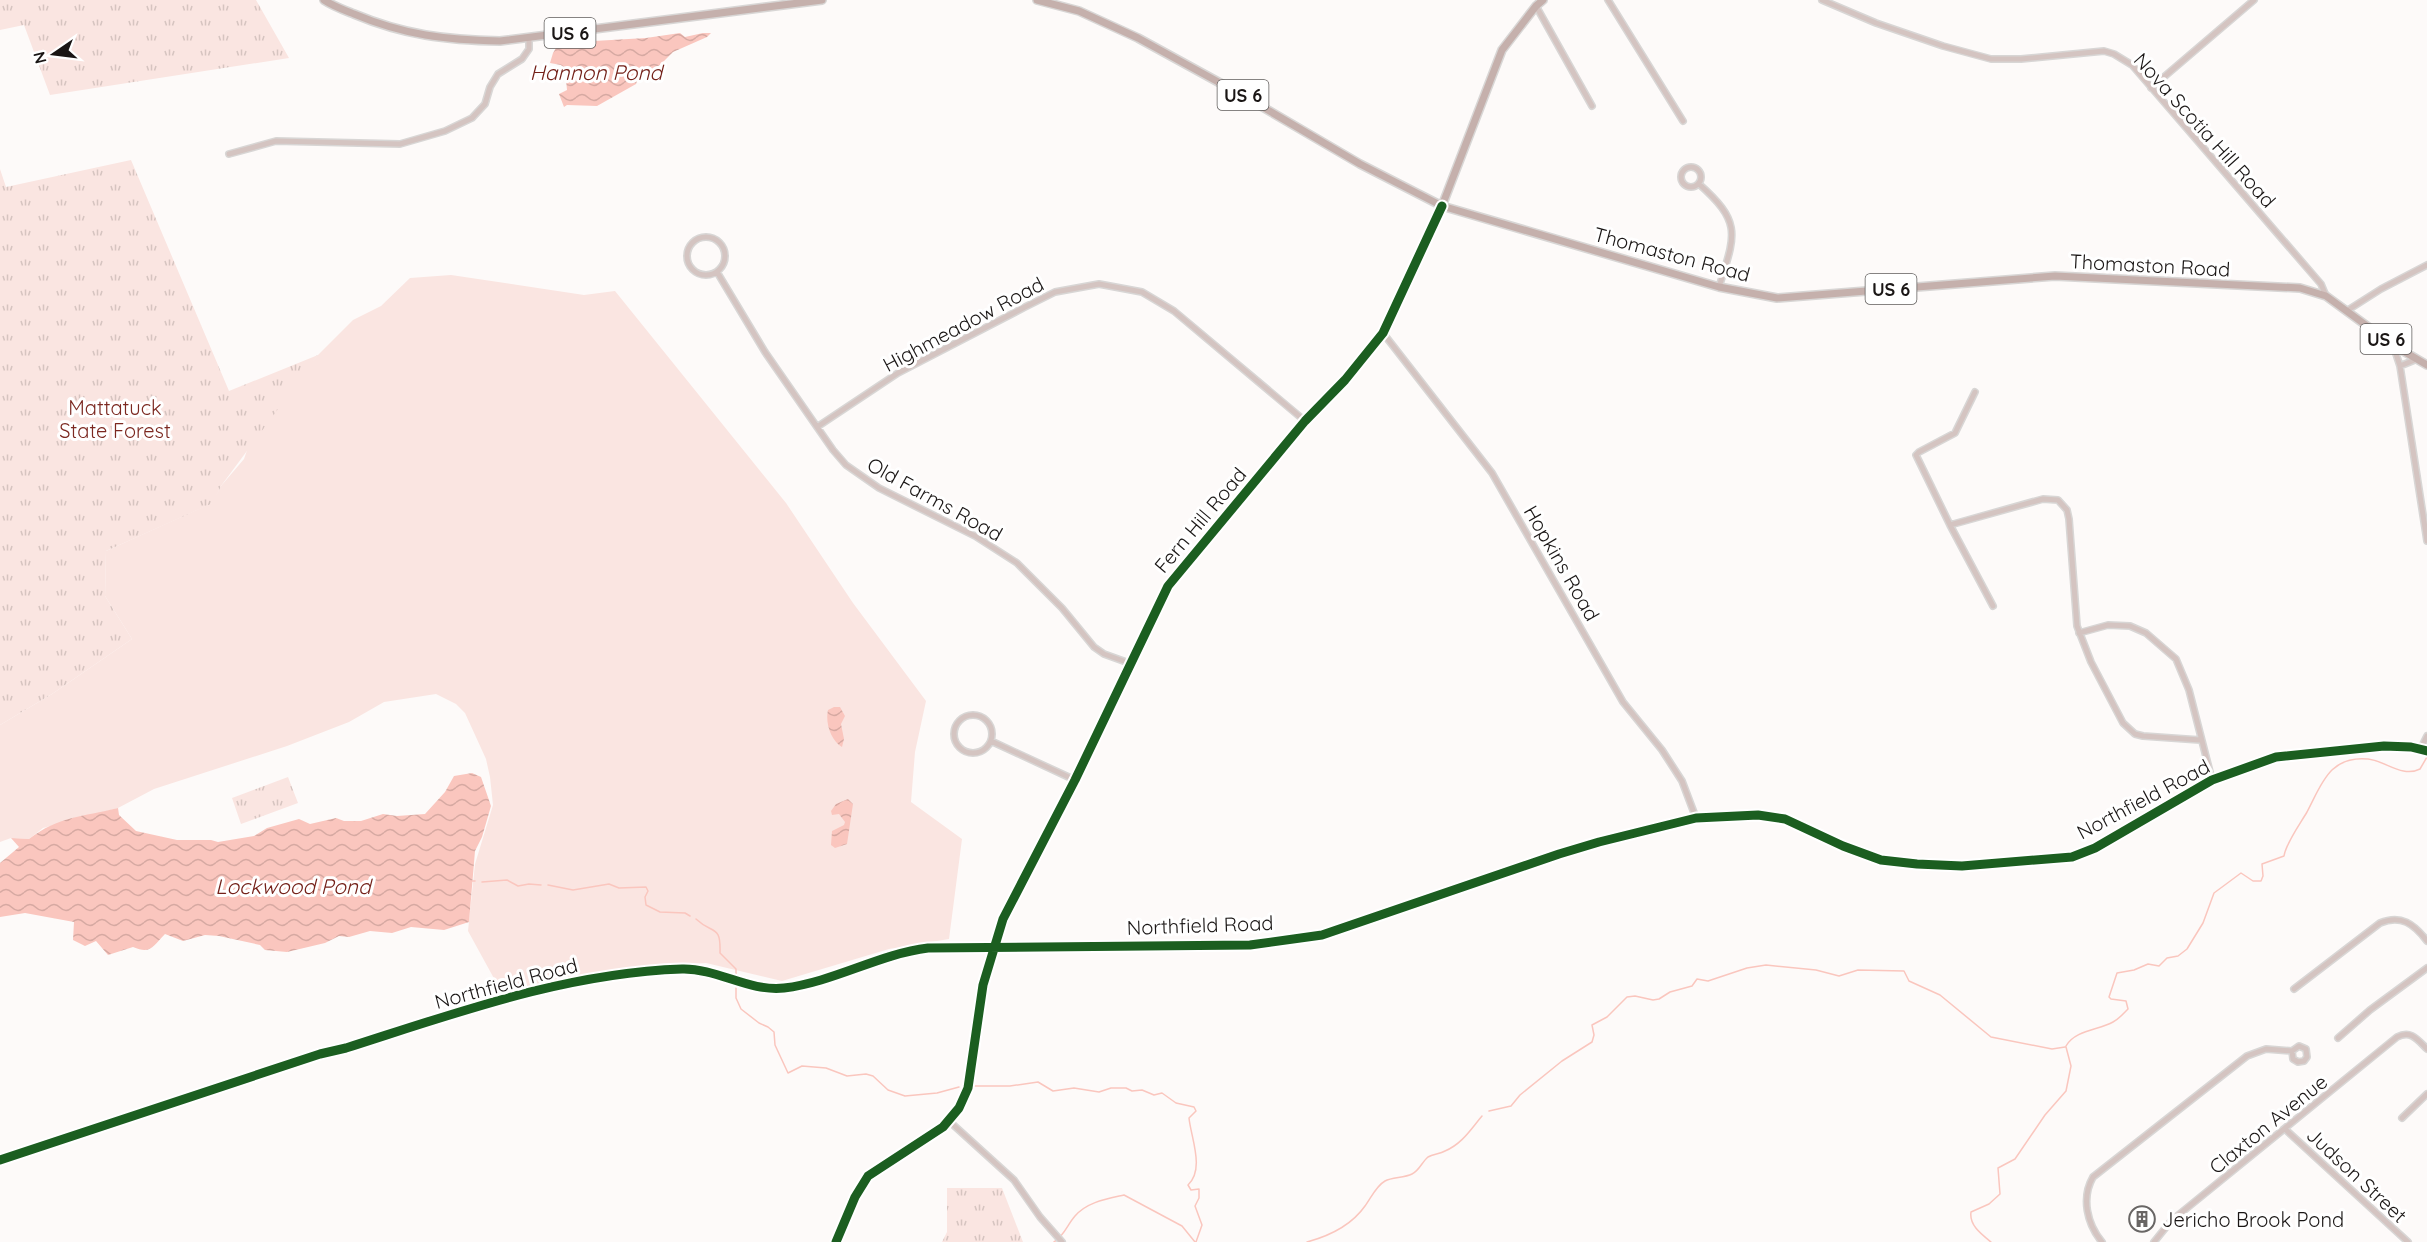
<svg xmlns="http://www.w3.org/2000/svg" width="2427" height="1242" viewBox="0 0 2427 1242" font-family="Quicksand,sans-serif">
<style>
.grass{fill:#fae5e1}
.park{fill:url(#park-tufts)}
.water{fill:url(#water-waves)}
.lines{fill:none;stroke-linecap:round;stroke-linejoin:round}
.stream{stroke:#fac6be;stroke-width:1.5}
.minor-casing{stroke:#d8d6d5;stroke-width:8}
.major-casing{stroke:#d8d6d5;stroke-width:10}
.minor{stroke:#d4c4c1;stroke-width:5}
.major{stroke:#c5b0ac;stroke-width:7}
.cycleway-casing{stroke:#fff;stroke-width:13}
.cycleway{stroke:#1b5e20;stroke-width:9}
.labels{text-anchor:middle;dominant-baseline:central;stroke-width:6;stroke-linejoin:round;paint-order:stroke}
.shield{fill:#fff;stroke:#5f5c5b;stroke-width:1.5}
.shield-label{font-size:18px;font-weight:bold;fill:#1a1615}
.street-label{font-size:20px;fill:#1a1615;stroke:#fff}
.park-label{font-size:20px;fill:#7c2820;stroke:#fff}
.poi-label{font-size:20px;fill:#1a1615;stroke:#fff;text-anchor:start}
.water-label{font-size:21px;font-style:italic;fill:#742119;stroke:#fff}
</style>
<defs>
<pattern id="park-tufts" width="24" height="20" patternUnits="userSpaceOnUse" patternTransform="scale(1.5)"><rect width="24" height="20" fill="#fae5e1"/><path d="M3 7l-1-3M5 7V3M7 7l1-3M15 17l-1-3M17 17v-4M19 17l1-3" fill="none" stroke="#d6c4c0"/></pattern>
<pattern id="water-waves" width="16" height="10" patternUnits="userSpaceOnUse" patternTransform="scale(1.5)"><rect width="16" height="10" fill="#fac6be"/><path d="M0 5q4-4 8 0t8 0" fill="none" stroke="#d6a9a2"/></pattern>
</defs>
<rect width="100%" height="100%" fill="#fdfaf9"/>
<path class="grass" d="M 451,275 L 584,295 L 615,291 L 786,503 L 853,603 L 926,701 L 915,752 L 911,802 L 962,839 L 949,939 L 889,949 L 782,981 L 706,963 L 662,965 L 539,984 L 502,993 L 468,931 L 475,864 L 493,805 L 490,777 L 486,759 L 465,713 L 456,704 L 436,694 L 384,702 L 349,722 L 287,746 L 154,789 L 118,808 L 43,828 L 29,839 L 11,838 L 0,842 L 0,725 L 52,694 L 132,639 L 105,596 L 106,551 L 212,503 L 221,486 L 244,459 L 254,430 L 318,355 L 353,320 L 381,306 L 410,278 Z"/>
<path class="park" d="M 0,0 L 256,0 L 289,58 L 50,95 L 24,25 L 0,30 Z
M 131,160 L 229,391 L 318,355 L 221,486 L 213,503 L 106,551 L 105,596 L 132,639 L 52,694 L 0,725 L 0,169 L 6,187 Z
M 288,777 L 298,803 L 241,824 L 232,798 Z
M 947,1188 L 1002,1188 L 1023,1242 L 942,1242 L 947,1232 Z"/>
<path class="water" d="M 680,33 L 685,37 L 703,33 L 711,33 L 707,37 L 673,52 L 660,65 L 638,78 L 636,84 L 597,106 L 567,105 L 564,107 L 559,94 L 567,90 L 565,69 L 561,65 L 550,63 L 553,53 L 559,43 L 646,38 Z
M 834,707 L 840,707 L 845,716 L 841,724 L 844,739 L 842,747 C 831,741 825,723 828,710 Z
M 472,773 L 481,777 L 491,806 L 482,837 L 475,851 L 469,922 L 444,930 L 411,927 L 392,933 L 370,931 L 349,937 L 339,936 L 325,943 L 287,952 L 265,950 L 260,945 L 219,936 L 205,935 L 183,941 L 165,934 C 153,946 151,955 133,947 L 108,955 L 96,941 L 85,946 L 73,940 L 74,922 L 25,913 L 0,917 L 0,863 L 19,847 L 11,838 L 29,839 C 59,816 82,817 118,808 L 119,815 L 136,831 L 177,840 L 211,840 L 218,842 L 254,836 L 267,828 L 299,819 L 310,824 L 336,818 L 344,821 L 361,821 L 383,814 L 397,816 L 425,814 L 445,792 L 454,776 Z
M 848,799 L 853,804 L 847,844 L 835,848 L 831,845 L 832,831 L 844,825 L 845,822 L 839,814 L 832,815 L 831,811 L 836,804 Z"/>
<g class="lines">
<path class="stream" d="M 472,881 L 475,881
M 482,882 L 507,880 L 518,886 L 529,884 L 541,885
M 548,885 L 573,890 L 609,884 L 619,888 L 646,887 L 648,891 L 645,897 L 646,905 L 660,912 L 685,913 L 690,916
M 696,919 C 713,935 721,924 720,953 L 736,969 L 736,976
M 736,988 L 736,998 L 741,1009 L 759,1023 L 768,1027 L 774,1032 L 775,1045 L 788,1073 L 802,1066 L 826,1068 L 847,1076 L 866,1074 L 873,1076 L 888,1090 L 905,1096 L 937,1093 L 959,1087
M 2066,1046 C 2075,1030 2099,1030 2113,1022 C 2119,1019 2123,1014 2128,1009 L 2126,1001 L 2111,999 L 2109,997 L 2117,973 L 2134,970 L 2148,964 L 2159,966 L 2167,958 L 2178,956 L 2187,949 L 2203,923 L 2214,893 L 2241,873 L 2253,881 L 2261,881 L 2263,876 L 2262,864 L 2284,856 C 2286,843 2300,824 2307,812 C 2321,786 2329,755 2368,759 C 2386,761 2402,778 2420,769 L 2427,757
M 974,1086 L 1010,1086 L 1038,1082 L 1053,1091 L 1074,1088 L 1099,1092 L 1111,1088 L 1126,1088 L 1132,1091 L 1142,1090 L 1154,1095 L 1162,1093 L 1176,1103 L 1194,1107 L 1196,1111 L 1189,1118 C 1191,1138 1205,1169 1188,1185 L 1191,1190 L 1199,1189 L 1199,1198 L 1195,1206 L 1202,1225 L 1196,1242
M 1489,1111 L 1511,1106 L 1520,1095 L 1562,1061 L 1592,1042 L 1594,1035 L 1592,1025 L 1607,1017 L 1627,997 L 1635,996 L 1653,1000 L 1659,999 L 1670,992 L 1692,986 L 1697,979 L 1708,981 L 1747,968 L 1766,965 L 1816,970 L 1839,976 L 1858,970 L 1904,971 L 1909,981 L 1940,995 L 1991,1037 L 2052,1049 L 2065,1047
M 1054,1242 C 1065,1235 1067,1225 1075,1216 C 1087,1202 1106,1199 1124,1195 L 1182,1226 L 1195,1242
M 1307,1242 C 1329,1236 1351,1226 1365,1206 C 1371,1198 1376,1186 1385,1181 C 1392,1177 1404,1178 1412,1174 C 1419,1171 1422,1162 1428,1157 C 1433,1154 1440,1154 1445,1151 C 1462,1144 1471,1129 1482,1116
M 1991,1242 C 1981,1234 1969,1225 1971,1212 L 1989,1204 L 2000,1194 L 1998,1168 L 2015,1159 L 2045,1115 L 2066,1091 L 2071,1066 L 2066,1047"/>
<g class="minor-casing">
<path id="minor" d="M 1608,0 L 1683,121
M 1822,0 L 1876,23 L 1943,46 L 1991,59 L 2021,59 L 2104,51 L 2114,54 L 2132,65 L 2321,284 L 2326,296
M 1536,6 L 1592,106
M 2151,88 L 2254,0
M 229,154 L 276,141 L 400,144 L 445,131 L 472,118 L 485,104 L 490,87 L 498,74 L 522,59 L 529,49 L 529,39
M1681 177a10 10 0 1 1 20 0a10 10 0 1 1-20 0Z
M 1699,184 C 1743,223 1735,235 1719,287
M687 256a19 19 0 1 1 38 0a19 19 0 1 1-38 0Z
M 717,272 L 765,352 L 833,450 L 846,465 L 879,488 L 975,536 L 1017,563 L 1062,608 L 1094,647 L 1104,654 L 1129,663
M 2348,310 L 2381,289 L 2427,265
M 1383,333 L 1492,473 L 1623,702 L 1662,750 L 1682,781 L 1696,818
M 2393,345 L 2400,366 L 2427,541
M 2400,366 L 2417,359
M 1975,392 L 1955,433 L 1919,452 L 1916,455 L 1950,525 L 1993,606
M 817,427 L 898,373 L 1025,307 L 1055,292 L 1099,284 L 1142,292 L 1174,311 L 1305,421
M 1950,525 L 2043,499 L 2058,500 L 2067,510 L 2069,519 L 2077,626 L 2091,662 L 2123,723 L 2135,734 L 2143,736 L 2200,740
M 2079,633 L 2108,625 L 2130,626 L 2146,633 L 2176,659 L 2189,690 L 2212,780
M954 734a19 19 0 1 1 38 0a19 19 0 1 1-38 0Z
M 991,741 L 1075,780
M 2421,748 L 2427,736
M 2294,989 L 2380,923 C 2401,914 2414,924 2427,941
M 2338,1038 L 2370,1010 L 2427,968
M 2402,1118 L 2427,1094
M 949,1121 L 1014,1180 L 1040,1217 L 1062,1242
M 2286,1130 L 2408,1242
M 0,1160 L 320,1054 L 346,1048 C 456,1013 565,973 682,969 C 717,968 749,992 784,988 C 834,982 879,954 928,948 L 1250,945 L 1322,935 L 1559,854 L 1599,842 L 1696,818 L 1758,815 L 1785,819 L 1843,846 L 1881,860 L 1917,864 L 1962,866 L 2072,857 L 2095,848 L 2212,780 L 2276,757 L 2384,746 L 2411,747 L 2427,751
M 836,1242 L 855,1197 L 868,1176 L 943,1127 L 959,1108 L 968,1088 L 983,985 L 1003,919 L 1075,780 L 1168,586 L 1305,421 L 1345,380 L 1383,333 L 1442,206
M 2102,1242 C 2087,1224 2081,1198 2093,1177 L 2247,1056 L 2266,1049 L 2292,1051 L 2299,1046 L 2306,1049 L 2307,1057 L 2304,1061 L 2298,1062 L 2293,1059 L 2292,1051
M 2154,1242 L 2171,1221 L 2397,1037 C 2411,1030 2417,1039 2427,1049"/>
</g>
<g class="major-casing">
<path id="major" d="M 324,0 C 333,6 344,10 354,14 C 404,35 446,40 500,41 L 822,0
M 1037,0 L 1079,11 L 1138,38 L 1242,95 L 1360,164 L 1442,206 L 1719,287 L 1777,298 L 2055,276 L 2300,288 L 2326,296 L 2393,345 L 2427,365
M 1442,206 L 1502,50 L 1536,6 L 1543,0"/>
</g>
<use href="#minor" class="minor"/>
<use href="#major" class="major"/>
<g class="cycleway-casing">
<path id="cycleway" d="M 0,1160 L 320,1054 L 346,1048 C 456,1013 565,973 682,969 C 717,968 749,992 784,988 C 834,982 879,954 928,948 L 1250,945 L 1322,935 L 1559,854 L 1599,842 L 1696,818 L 1758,815 L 1785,819 L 1843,846 L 1881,860 L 1917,864 L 1962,866 L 2072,857 L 2095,848 L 2212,780 L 2276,757 L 2384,746 L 2411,747 L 2427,751
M 836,1242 L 855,1197 L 868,1176 L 943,1127 L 959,1108 L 968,1088 L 983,985 L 1003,919 L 1075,780 L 1168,586 L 1305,421 L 1345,380 L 1383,333 L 1442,206"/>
</g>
<use href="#cycleway" class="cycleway"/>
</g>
<defs>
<g id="building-ring" transform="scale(1.35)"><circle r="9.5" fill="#fff" stroke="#696665" stroke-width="1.5"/><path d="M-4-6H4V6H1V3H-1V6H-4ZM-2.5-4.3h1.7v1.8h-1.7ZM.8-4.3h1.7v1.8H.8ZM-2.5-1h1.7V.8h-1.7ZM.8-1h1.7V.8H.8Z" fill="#696665"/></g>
</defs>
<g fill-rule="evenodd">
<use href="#building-ring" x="2142" y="1219"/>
</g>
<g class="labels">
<g class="shield">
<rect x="544.5" y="18" width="51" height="30" rx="4.5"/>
<rect x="1217.5" y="80" width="51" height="30" rx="4.5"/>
<rect x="1865.5" y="274" width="51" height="30" rx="4.5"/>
<rect x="2360.5" y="324" width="51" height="30" rx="4.5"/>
</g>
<g class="shield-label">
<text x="570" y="33">US 6</text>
<text x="1243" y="95">US 6</text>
<text x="1891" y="289">US 6</text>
<text x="2386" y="339">US 6</text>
</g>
<g class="street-label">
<text transform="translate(2205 130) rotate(48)">Nova Scotia Hill Road</text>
<text transform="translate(1672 254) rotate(15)">Thomaston Road</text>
<text transform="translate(2150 265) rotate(3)">Thomaston Road</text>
<text transform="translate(963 324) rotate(-28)">Highmeadow Road</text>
<text transform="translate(935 499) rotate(29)">Old Farms Road</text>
<text transform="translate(1200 520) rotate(-50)">Fern Hill Road</text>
<text transform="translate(1562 563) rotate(60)">Hopkins Road</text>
<text transform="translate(2143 799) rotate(-28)">Northfield Road</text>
<text transform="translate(1200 925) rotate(-2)">Northfield Road</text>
<text transform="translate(506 983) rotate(-15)">Northfield Road</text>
<text transform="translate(2268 1124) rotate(-39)">Claxton Avenue</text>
<text transform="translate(2357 1175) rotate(43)">Judson Street</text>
</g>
<g class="park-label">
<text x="115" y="407">Mattatuck<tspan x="115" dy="23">State Forest</tspan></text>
</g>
<g class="poi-label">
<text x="2162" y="1219">Jericho Brook Pond</text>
</g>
<g class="water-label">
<text x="596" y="72">Hannon Pond</text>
<text x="293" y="886">Lockwood Pond</text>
</g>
</g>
<g transform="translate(54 54) rotate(256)" stroke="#ffffff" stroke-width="4.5" paint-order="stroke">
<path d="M0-4.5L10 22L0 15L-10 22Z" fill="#1a1615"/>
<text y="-9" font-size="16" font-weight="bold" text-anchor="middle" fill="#1a1615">N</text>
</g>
</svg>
